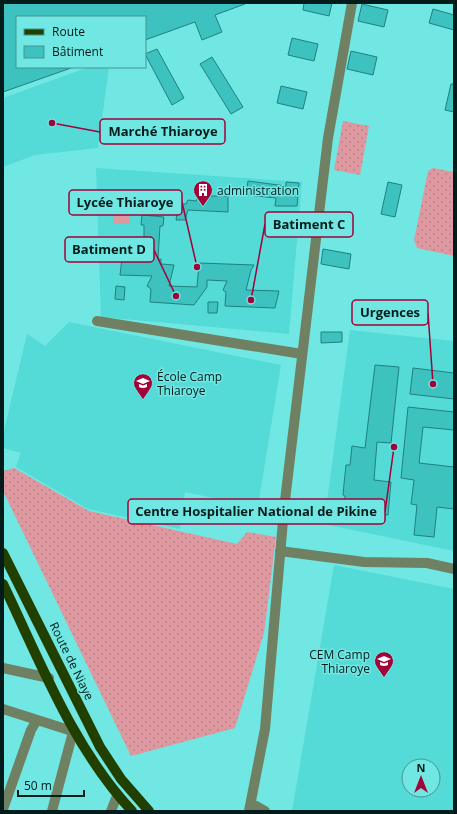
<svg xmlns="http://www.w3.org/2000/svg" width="457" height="814" viewBox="0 0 457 814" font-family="'Open Sans',sans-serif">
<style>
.built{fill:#54dad7;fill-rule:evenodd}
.grass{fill:#de99a0}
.garden{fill:url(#garden-dots)}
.building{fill:#3dc2bf;stroke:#20817f}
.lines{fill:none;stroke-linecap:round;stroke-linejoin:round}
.minor{stroke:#6f8162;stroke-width:10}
.major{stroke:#214000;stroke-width:10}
.labels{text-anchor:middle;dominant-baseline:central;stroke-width:3;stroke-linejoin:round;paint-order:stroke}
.poi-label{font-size:12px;fill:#021c1b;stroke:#71e7e3;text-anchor:start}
.street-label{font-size:12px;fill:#021c1b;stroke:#71e7e3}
.leader{fill:none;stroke:#a10238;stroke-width:1.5}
.callout-dot{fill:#a10238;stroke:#71e7e3;stroke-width:1.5}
.callout{fill:#71e7e3;stroke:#a10238;stroke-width:1.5}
.callout-label{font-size:13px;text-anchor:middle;font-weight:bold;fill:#021c1b}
</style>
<defs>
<pattern id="garden-dots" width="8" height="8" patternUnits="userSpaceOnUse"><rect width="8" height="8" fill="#de99a0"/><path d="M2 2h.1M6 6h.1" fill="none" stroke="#bd8389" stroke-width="1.8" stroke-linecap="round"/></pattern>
</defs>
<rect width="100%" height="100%" fill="#71e7e3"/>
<path class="built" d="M 89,67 L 109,67 L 98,148 L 35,155 L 3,167 L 3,98 Z
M 96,168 L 302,182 L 289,334 L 101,317 Z
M 69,322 L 281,365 L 259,500 L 253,499 L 251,506 L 185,492 L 180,529 L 88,509 L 16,467 L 21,453 L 3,448 L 3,435 L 27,334 L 45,346 Z
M 350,330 L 454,341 L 454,551 L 324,524 Z
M 334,565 L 454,589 L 454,811 L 292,811 ZM 409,766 L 433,766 L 433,790 L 409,790 Z"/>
<path class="grass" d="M 113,193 L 129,193 L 130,224 L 114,224 Z"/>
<path class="garden" d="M 343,121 L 369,126 L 360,175 L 334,170 Z
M 433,168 L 454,172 L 454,256 L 417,248 L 414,240 L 428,171 Z
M 14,468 L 89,511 L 237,544 L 247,532 L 276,537 L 264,633 L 235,728 L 131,756 L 3,491 L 3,471 Z"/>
<path class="building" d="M 3,3 L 245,3 L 245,4 L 215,15 L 222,32 L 202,40 L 195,22 L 145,40 L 145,17 L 17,17 L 17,67 L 71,68 L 3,92 Z
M 304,3 L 332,3 L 329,16 L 303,10 Z
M 362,4 L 388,10 L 384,27 L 358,21 Z
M 433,9 L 454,15 L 454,30 L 429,23 Z
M 292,38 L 318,44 L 314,61 L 288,55 Z
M 157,49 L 184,98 L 172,105 L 145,54 Z
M 351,51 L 377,57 L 373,75 L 347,69 Z
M 212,57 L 243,107 L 231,114 L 200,64 Z
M 451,84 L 454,84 L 454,112 L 445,110 Z
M 281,86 L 307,92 L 303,109 L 277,103 Z
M 248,181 L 286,186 L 286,182 L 299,183 L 297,206 L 275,206 L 276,198 L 246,195 Z
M 388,182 L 402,185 L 395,217 L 381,214 Z
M 199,196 L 228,196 L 228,212 L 188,210 L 185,220 L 176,220 L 179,204 L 186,204 L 188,200 L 196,201 Z
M 142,215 L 164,217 L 163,226 L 160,226 L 158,259 L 161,259 L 161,264 L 174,265 L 169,286 L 197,287 L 199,263 L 254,265 L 251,270 L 246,290 L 279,291 L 275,308 L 225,306 L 226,292 L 223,290 L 227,281 L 207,280 L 207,287 L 194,305 L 150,302 L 151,289 L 147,286 L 152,276 L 120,275 L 122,258 L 147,259 L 148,237 L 144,237 L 144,225 L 141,225 Z
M 323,249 L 351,254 L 349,269 L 321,264 Z
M 116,286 L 125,287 L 124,300 L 115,299 Z
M 208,302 L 218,302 L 217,313 L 208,313 Z
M 321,332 L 342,332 L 342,342 L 321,343 Z
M 375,365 L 399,367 L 391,443 L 377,442 L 374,480 L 391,482 L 388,515 L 344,511 L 345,496 L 343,495 L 344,484 L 346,465 L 350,465 L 352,446 L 365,448 Z
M 413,368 L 454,373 L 454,399 L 410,394 Z
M 408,407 L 454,412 L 454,430 L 423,427 L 419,463 L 454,467 L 454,509 L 437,507 L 434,537 L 414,535 L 417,505 L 411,504 L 414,480 L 401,478 Z"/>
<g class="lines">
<path class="minor" d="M 97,321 L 302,354
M 280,551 L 364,562 L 427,563 L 454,569
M 3,668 L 49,678
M 3,709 L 75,732
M 251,803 L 265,811
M 3,809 L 31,730 L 37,720
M 52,811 L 73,732
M 111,811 L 117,796
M 249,811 L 265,729 L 284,509 L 328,138 L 352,3"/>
<path class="major" d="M 3,553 L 100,747 L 121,779 L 149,811
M 3,584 C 40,661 73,748 132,811"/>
</g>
<defs>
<g id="building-pin" transform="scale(1)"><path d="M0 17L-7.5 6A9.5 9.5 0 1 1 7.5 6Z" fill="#a10238" stroke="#71e7e3"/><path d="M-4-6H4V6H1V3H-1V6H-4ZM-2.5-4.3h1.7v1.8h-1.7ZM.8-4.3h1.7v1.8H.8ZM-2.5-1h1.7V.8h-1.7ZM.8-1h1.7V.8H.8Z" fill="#fff"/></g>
<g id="school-pin" transform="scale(1)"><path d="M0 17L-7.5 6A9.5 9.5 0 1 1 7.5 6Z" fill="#a10238" stroke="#71e7e3"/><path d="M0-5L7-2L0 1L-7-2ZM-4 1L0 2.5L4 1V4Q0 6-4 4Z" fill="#fff"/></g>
</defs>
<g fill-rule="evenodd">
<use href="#building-pin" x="203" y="190"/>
<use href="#school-pin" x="143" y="383"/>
<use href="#school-pin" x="384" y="661"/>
</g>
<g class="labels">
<g class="poi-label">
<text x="217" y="190">administration</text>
<text x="157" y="376">École Camp<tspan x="157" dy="14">Thiaroye</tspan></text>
<text x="370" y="654" text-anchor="end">CEM Camp<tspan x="370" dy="14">Thiaroye</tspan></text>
</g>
<g class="street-label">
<text transform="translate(72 661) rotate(64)">Route de Niaye</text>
</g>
</g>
<path class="leader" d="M52 123L100 132M197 267L182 202M251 300L265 224M176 296L154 250M433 384L428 313M394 447L385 512"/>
<g class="callout-dot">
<circle cx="52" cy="123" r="4"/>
<circle cx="197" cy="267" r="4"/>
<circle cx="251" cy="300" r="4"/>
<circle cx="176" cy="296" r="4"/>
<circle cx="433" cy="384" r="4"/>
<circle cx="394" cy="447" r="4"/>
</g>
<g class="callout">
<rect x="100" y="119" width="125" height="25" rx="4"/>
<rect x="69" y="190" width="113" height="25" rx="4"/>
<rect x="265" y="212" width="88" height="25" rx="4"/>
<rect x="65" y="237" width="89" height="25" rx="4"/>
<rect x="352" y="300" width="76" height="25" rx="4"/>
<rect x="128" y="499" width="257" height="25" rx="4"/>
</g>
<g class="callout-label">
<text x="163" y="136">Marché Thiaroye</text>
<text x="125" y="207">Lycée Thiaroye</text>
<text x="309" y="229">Batiment C</text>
<text x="109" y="254">Batiment D</text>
<text x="390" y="317">Urgences</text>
<text x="256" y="516">Centre Hospitalier National de Pikine</text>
</g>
<rect width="457" height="814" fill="none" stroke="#021c1b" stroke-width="8"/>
<rect x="16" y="16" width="130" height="52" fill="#71e7e3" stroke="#459693"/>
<rect x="24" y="29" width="20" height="6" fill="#214000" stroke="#459693"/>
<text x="52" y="36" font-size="12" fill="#021c1b">Route</text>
<rect x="24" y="46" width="20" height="12" fill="#3dc2bf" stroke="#459693"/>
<text x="52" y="56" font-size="12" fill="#021c1b">Bâtiment</text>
<g transform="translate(421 778)"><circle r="19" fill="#71e7e3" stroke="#459693"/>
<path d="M0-3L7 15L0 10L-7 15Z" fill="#a10238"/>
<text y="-6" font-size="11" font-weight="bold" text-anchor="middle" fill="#021c1b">N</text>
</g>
<path d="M18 790v6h66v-6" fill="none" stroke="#021c1b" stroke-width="2"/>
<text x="24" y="790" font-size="12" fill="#021c1b" stroke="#71e7e3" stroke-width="3" paint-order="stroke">50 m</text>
</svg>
